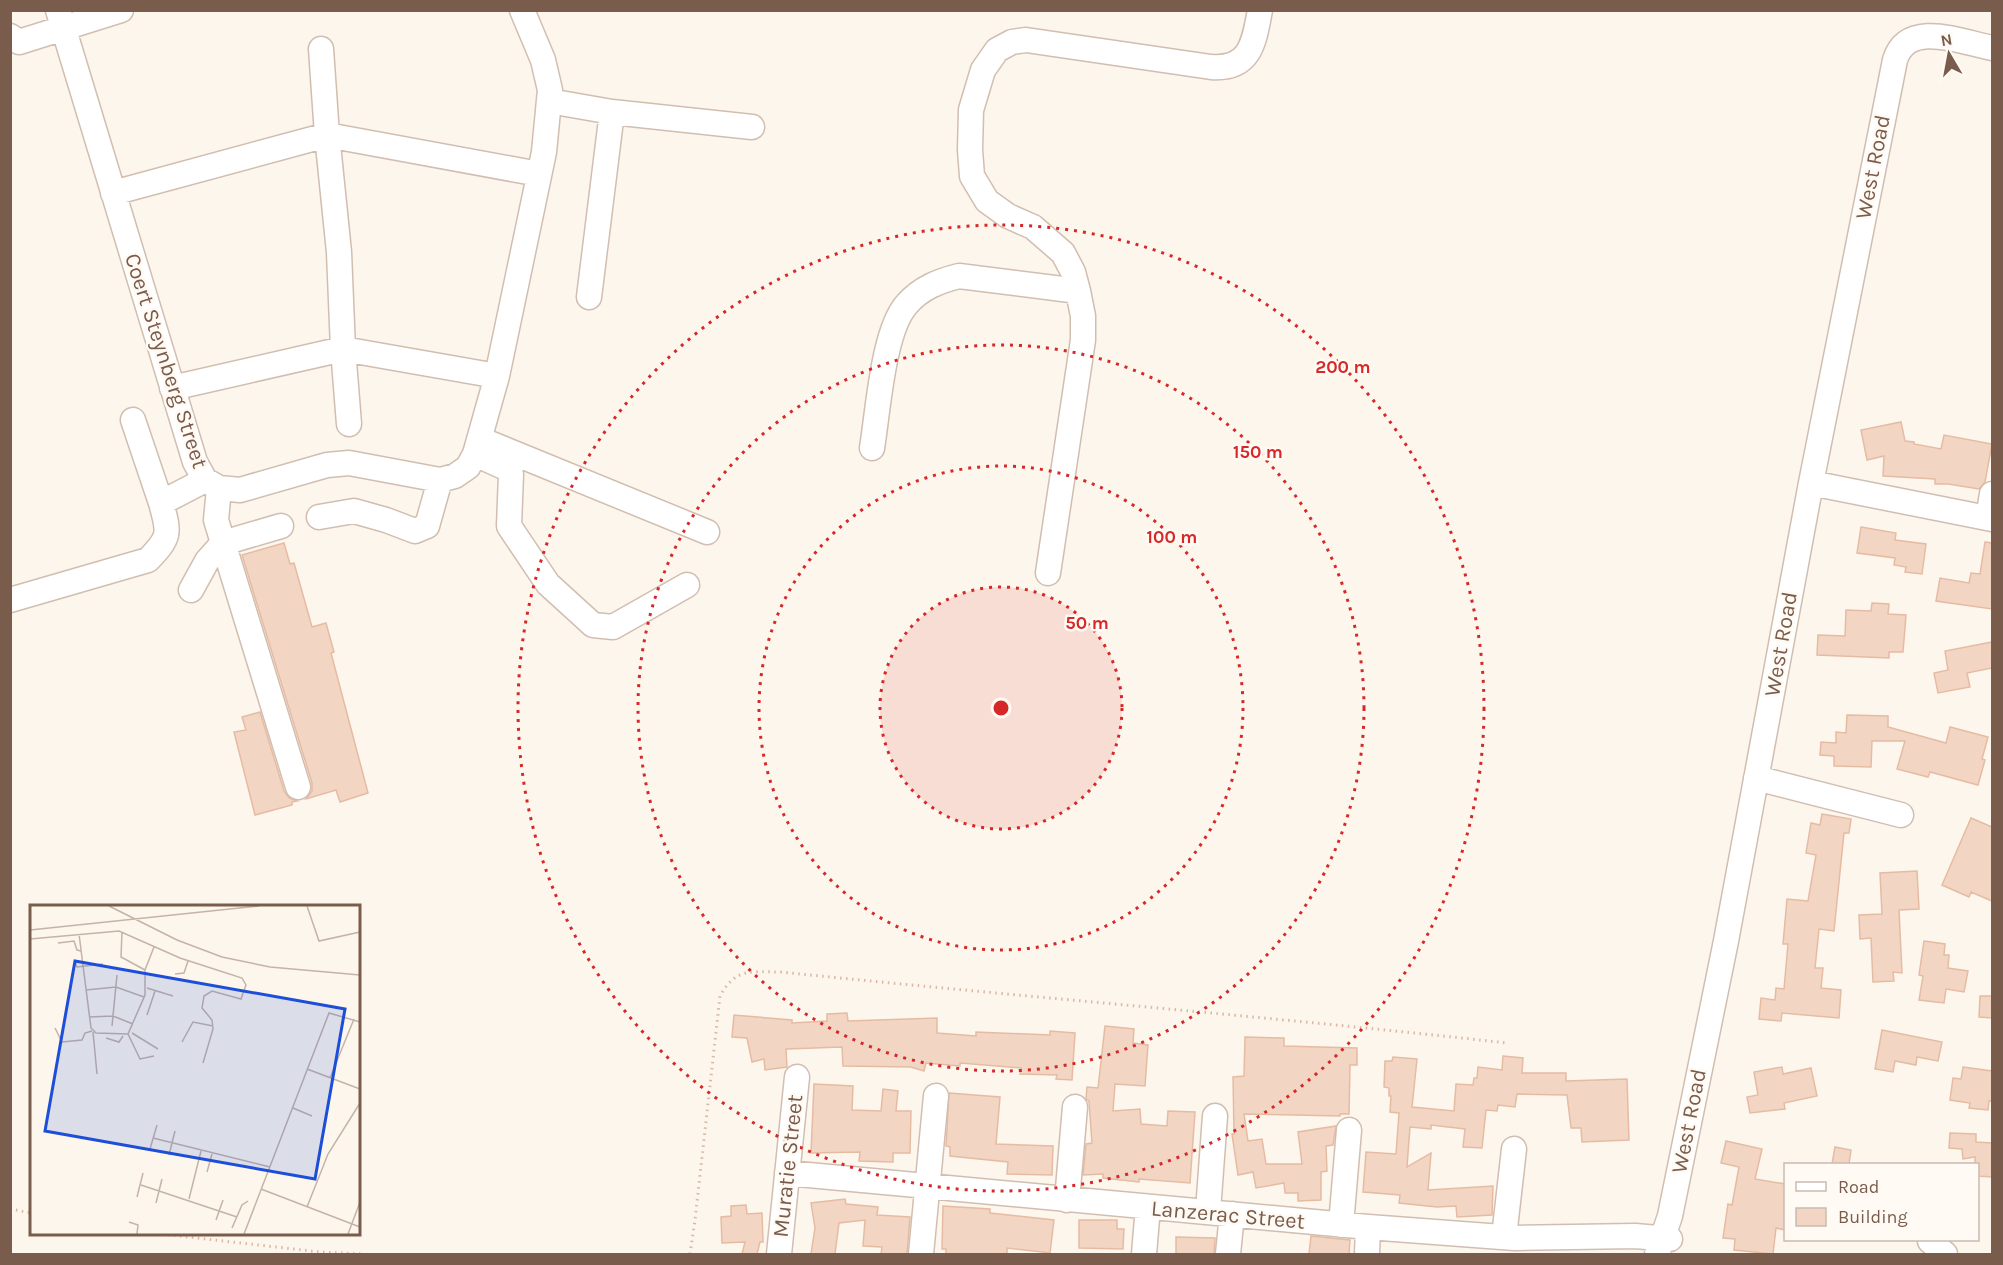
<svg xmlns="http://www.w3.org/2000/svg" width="2003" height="1265" viewBox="0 0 2003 1265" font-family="Karla,sans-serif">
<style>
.building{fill:#f3d5c3;stroke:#e6bba3;stroke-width:1.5}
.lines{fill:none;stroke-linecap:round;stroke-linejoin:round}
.minor-casing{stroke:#d1beb0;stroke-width:27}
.path{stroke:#d9b8a5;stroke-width:3;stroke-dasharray:1.5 4.5;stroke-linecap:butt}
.minor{stroke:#fff;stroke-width:24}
.ring{fill:none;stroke:#d62828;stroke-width:3;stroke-dasharray:3 6}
.labels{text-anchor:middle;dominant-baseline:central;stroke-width:5;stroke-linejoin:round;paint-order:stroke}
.street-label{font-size:22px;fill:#7a5c4d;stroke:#fffaf3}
.inset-road{fill:none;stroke:#c5b3a7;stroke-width:1.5}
.view{fill:#1d4ed8;fill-opacity:0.15;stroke:#1d4ed8;stroke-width:3}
.inset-edge{fill:none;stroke:#7a5c4d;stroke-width:3}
.centre{fill:#d62828;stroke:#fffaf3;stroke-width:3}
.ring-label{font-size:18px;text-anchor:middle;font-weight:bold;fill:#d62828;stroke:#fffaf3;stroke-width:5;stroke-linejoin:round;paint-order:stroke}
</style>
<rect width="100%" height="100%" fill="#fdf6ec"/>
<path class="building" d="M 1901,422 L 1905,441 L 1914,442 L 1914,444 L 1941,449 L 1944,435 L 1992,444 L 1985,482 L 1979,489 L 1948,484 L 1935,484 L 1935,479 L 1883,476 L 1884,456 L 1867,460 L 1861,430 Z
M 1861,527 L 1896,533 L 1895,540 L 1926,544 L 1922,574 L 1905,572 L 1906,567 L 1894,565 L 1895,558 L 1857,553 Z
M 1985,542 L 1992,543 L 1992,609 L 1936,601 L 1940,578 L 1969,583 L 1971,573 L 1980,574 Z
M 284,543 L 290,564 L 294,563 L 312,627 L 326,623 L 334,652 L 331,653 L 368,793 L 340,802 L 336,790 L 306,799 L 312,791 L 312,783 L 242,555 Z
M 1872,603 L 1889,604 L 1888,614 L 1906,615 L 1903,652 L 1889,652 L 1889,658 L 1817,655 L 1818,635 L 1845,636 L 1846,610 L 1871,611 Z
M 1992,642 L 1992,668 L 1967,673 L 1970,687 L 1938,693 L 1934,673 L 1948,670 L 1945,651 Z
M 260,712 L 284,791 L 289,798 L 297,801 L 292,802 L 292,805 L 255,815 L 234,732 L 246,730 L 242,717 Z
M 1847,715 L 1888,716 L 1888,727 L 1946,743 L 1950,727 L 1988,737 L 1982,759 L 1985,760 L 1978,785 L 1930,772 L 1928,777 L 1897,769 L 1905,741 L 1872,741 L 1871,767 L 1834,766 L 1834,756 L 1820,755 L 1821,742 L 1836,743 L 1836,732 L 1846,733 Z
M 1822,814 L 1851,819 L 1849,833 L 1844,833 L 1834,931 L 1819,929 L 1815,968 L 1823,968 L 1821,988 L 1841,990 L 1839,1018 L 1782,1013 L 1781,1021 L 1759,1019 L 1761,998 L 1775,1000 L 1776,988 L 1784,989 L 1788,944 L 1783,944 L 1787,899 L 1808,901 L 1816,855 L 1806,853 L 1811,823 L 1820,825 Z
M 1971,818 L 1992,827 L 1992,901 L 1971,892 L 1969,897 L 1942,885 Z
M 1917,871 L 1919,909 L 1899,910 L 1902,973 L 1893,972 L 1894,981 L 1873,982 L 1871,938 L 1860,939 L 1859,915 L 1882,914 L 1880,873 Z
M 1924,941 L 1945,944 L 1944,955 L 1949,955 L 1948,968 L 1968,971 L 1964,992 L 1946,989 L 1944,1003 L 1919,1000 L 1923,976 L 1919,975 Z
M 1980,996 L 1992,996 L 1992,1018 L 1979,1017 Z
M 847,1013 L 848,1021 L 937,1018 L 937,1033 L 976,1036 L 976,1032 L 1050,1035 L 1050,1031 L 1075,1033 L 1072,1080 L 1056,1079 L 1057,1075 L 1020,1074 L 1021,1068 L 960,1063 L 960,1066 L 926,1063 L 924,1071 L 911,1067 L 843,1066 L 842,1047 L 786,1049 L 787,1067 L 765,1070 L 764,1059 L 752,1062 L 747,1038 L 732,1037 L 734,1015 L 792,1020 L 792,1023 L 827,1021 L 827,1014 Z
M 1105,1026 L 1134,1029 L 1133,1043 L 1148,1045 L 1145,1086 L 1115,1084 L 1113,1111 L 1140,1109 L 1141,1124 L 1167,1126 L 1168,1111 L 1195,1112 L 1190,1183 L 1139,1179 L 1139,1182 L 1103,1178 L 1103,1174 L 1083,1175 L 1086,1144 L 1092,1143 L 1089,1101 L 1086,1099 L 1087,1087 L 1098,1088 Z
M 1882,1030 L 1942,1042 L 1938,1061 L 1917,1057 L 1916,1065 L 1895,1061 L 1893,1072 L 1875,1069 Z
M 1245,1037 L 1284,1038 L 1284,1046 L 1357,1048 L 1357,1065 L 1350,1065 L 1349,1114 L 1340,1114 L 1340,1116 L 1244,1114 L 1248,1141 L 1262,1139 L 1266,1164 L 1302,1164 L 1298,1132 L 1336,1126 L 1333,1145 L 1326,1146 L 1327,1171 L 1321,1172 L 1321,1200 L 1298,1201 L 1298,1193 L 1285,1193 L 1284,1183 L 1256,1188 L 1253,1172 L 1238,1175 L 1232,1134 L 1234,1134 L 1233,1077 L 1244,1076 Z
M 1503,1056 L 1523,1058 L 1522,1073 L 1566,1073 L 1566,1081 L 1627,1079 L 1629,1140 L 1582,1142 L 1581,1128 L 1571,1128 L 1567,1095 L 1517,1094 L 1515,1107 L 1498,1105 L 1497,1111 L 1486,1110 L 1482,1148 L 1463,1147 L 1465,1129 L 1431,1125 L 1431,1129 L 1410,1127 L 1407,1167 L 1431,1153 L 1428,1190 L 1493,1186 L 1492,1215 L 1457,1217 L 1456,1206 L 1437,1207 L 1399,1203 L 1400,1195 L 1363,1192 L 1366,1152 L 1396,1154 L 1399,1113 L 1390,1112 L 1391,1096 L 1389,1096 L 1389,1088 L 1384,1087 L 1385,1061 L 1392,1061 L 1393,1057 L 1417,1059 L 1412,1107 L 1454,1111 L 1456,1084 L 1473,1085 L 1474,1078 L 1477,1078 L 1478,1067 L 1502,1070 Z
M 1782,1067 L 1783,1074 L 1811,1068 L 1817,1096 L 1784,1103 L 1785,1109 L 1750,1113 L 1747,1097 L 1758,1095 L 1754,1072 Z
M 1963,1067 L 1992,1071 L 1992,1101 L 1989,1101 L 1988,1110 L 1969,1108 L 1970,1103 L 1950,1100 L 1953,1078 L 1961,1079 Z
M 814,1084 L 853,1086 L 852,1110 L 881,1111 L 883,1089 L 898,1091 L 896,1111 L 911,1111 L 910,1153 L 893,1153 L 893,1162 L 859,1161 L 860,1152 L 811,1153 Z
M 949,1093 L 1000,1097 L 996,1144 L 1053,1146 L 1052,1175 L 1007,1174 L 1008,1162 L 950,1156 L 950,1147 L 946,1146 Z
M 1950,1133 L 1976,1134 L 1976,1142 L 1992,1143 L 1992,1177 L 1977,1176 L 1977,1164 L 1975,1164 L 1975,1157 L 1963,1159 L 1962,1149 L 1949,1148 Z
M 1726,1141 L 1762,1149 L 1755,1179 L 1785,1184 L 1785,1230 L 1776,1228 L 1773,1254 L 1734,1250 L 1735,1239 L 1723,1238 L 1728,1204 L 1732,1205 L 1739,1167 L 1721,1163 Z
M 1835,1147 L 1851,1150 L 1849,1164 L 1832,1164 Z
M 845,1199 L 846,1204 L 878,1207 L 877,1215 L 910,1217 L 907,1254 L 881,1254 L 882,1247 L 863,1246 L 865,1220 L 839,1223 L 835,1254 L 811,1254 L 815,1228 L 811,1203 Z
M 746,1205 L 747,1214 L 762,1213 L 763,1242 L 760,1242 L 757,1254 L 742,1254 L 745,1242 L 722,1243 L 721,1217 L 731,1216 L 731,1206 Z
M 943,1206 L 990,1209 L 990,1213 L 1054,1220 L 1050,1253 L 1007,1248 L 1007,1254 L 946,1254 L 946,1249 L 942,1249 Z
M 1079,1220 L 1117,1220 L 1117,1229 L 1124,1229 L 1123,1249 L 1079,1248 Z
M 1311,1236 L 1350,1240 L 1349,1254 L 1309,1254 Z
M 1176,1237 L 1215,1238 L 1214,1254 L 1176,1254 Z"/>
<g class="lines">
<g class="minor-casing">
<path id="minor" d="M 58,10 L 195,462 L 205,480 L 219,488 L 240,490 L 327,465 L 349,463 L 440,480 L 455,476 L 468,467 L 475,454 L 497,376 L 544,152 L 550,90 L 543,60 L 522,10
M 10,36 L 19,42 L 121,10
M 321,49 L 327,135 L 339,252 L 343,349 L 349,424
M 549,101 L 612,112 L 752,127
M 113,193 L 327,135 L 539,174
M 589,297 L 612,112
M 172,388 L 343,349 L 497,376
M 133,420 L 161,503
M 487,442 L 707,532
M 872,448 C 878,412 883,330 907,304 C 921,288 939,281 959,276 L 1078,291
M 475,454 L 506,468 L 511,474 L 509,526 L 548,584 L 593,625 L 613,627 L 687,585
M 1811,483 L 1992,519
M 219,488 L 216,520 L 298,787
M 319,517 L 354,511 L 386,520 L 415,531 L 427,526 L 440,480
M 1988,518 L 1992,494
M 1048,573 L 1083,340 L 1083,316 L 1078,291 L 1073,272 L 1063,253 L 1033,227 L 1008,216 L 987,201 L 972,176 L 970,150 L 971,110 L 983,70 L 997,50 L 1012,42 L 1026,40 L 1211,67 C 1251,70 1254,42 1260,10
M 191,590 L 207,561 L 223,543 L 281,526
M 10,600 L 148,560 C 170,537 170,534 161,503 L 205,480
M 1756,778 L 1901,815
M 787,1173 L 1368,1227 L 1515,1238 L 1635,1236 L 1670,1239
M 1067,1200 L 1075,1107
M 1208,1211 L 1215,1116
M 1341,1225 L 1349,1130
M 1504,1237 L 1514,1149
M 1930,1241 L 1945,1254
M 779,1254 L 797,1077
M 921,1254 L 936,1096
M 1144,1254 L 1148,1207
M 1228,1254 L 1232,1214
M 1367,1254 L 1368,1227
M 1657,1254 L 1670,1216 L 1726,941 L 1811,483 L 1895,60 C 1908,19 1961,42 1992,48"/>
</g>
<path class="path" d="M 10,1209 L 32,1213
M 162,1234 L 320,1252 L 362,1254
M 690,1254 L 695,1220 L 720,996 C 736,967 752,972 781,972 C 1023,997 1266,1016 1507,1043"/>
<use href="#minor" class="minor"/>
</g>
<circle cx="1001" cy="708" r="121" fill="#d62828" fill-opacity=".12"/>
<g class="ring">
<circle cx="1001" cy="708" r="121"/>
<circle cx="1001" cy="708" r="242"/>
<circle cx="1001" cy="708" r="363"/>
<circle cx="1001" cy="708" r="483"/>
</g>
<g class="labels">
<g class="street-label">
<text transform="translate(1873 167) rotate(-79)">West Road</text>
<text transform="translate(166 361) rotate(72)">Coert Steynberg Street</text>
<text transform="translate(1781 644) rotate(-80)">West Road</text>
<text transform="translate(1689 1121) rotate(-79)">West Road</text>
<text transform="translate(788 1166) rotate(-84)">Muratie Street</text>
<text transform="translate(1228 1215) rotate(5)">Lanzerac Street</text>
</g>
</g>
<g transform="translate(30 905)">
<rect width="330" height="330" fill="#fdf6ec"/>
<path class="inset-road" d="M 79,1 L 147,35 L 192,52 L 240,62 L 330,70M 277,1 L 289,36 L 330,27M 0,25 L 229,1M 92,27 L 91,52 L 115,65M 49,29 L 61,123 L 66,128 L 98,129 L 115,90 L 115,65 L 124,42M 0,34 L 89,26 L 150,53 L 212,73 L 216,80 L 211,94 L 182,86 L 174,91 L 172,103 L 182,115 L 183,124 L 173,158M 28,38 L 44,36 L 47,45 L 51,46M 45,57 L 47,62 L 73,59M 145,69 L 154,68 L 158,56M 117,83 L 143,91M 56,85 L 86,82 L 114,92M 117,110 L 125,86M 59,112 L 83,111 L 103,119M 82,121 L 87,70M 25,123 L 32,137 L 52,135 L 55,128 L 62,126M 63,127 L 67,169M 102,128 L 128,144M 98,129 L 110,154 L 124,151M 76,133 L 89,137 L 93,131M 152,137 L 163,117 L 183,121M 277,164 L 330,184M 300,173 L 324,114M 263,203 L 282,211M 123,233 L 240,262M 120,244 L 127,220M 139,250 L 145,226M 177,267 L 182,249M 111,280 L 207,312M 231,284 L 330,322M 107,292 L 113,268M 159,294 L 171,246M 126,298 L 132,274M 277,302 L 298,249 L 330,198M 186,315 L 193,295M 99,317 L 108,320 L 107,329M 202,323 L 212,300 L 218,296M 214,329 L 299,108 L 330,117M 318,329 L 330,297"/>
<path class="view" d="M 45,56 L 315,104 L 285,274 L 15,226 Z"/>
<rect width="330" height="330" class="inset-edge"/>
</g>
<circle cx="1001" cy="708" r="9" class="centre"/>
<g class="ring-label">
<text x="1343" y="373">200 m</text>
<text x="1258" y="458">150 m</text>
<text x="1172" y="543">100 m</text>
<text x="1087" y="629">50 m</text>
</g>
<rect width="2003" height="1265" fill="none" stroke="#7a5c4d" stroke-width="24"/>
<rect x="1784" y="1163" width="195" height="78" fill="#fffaf3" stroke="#cabbb1" stroke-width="1.5"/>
<rect x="1796" y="1182" width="30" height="9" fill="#ffffff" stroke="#cabbb1" stroke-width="1.5"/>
<text x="1838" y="1193" font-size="18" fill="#7a5c4d">Road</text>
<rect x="1796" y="1208" width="30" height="18" fill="#f3d5c3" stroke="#cabbb1" stroke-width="1.5"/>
<text x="1838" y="1223" font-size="18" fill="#7a5c4d">Building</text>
<g transform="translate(1949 54) rotate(350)" stroke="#fffaf3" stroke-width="4.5" paint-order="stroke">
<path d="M0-4.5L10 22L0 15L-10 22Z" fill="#7a5c4d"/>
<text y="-9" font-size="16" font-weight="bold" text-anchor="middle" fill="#7a5c4d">N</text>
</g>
</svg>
